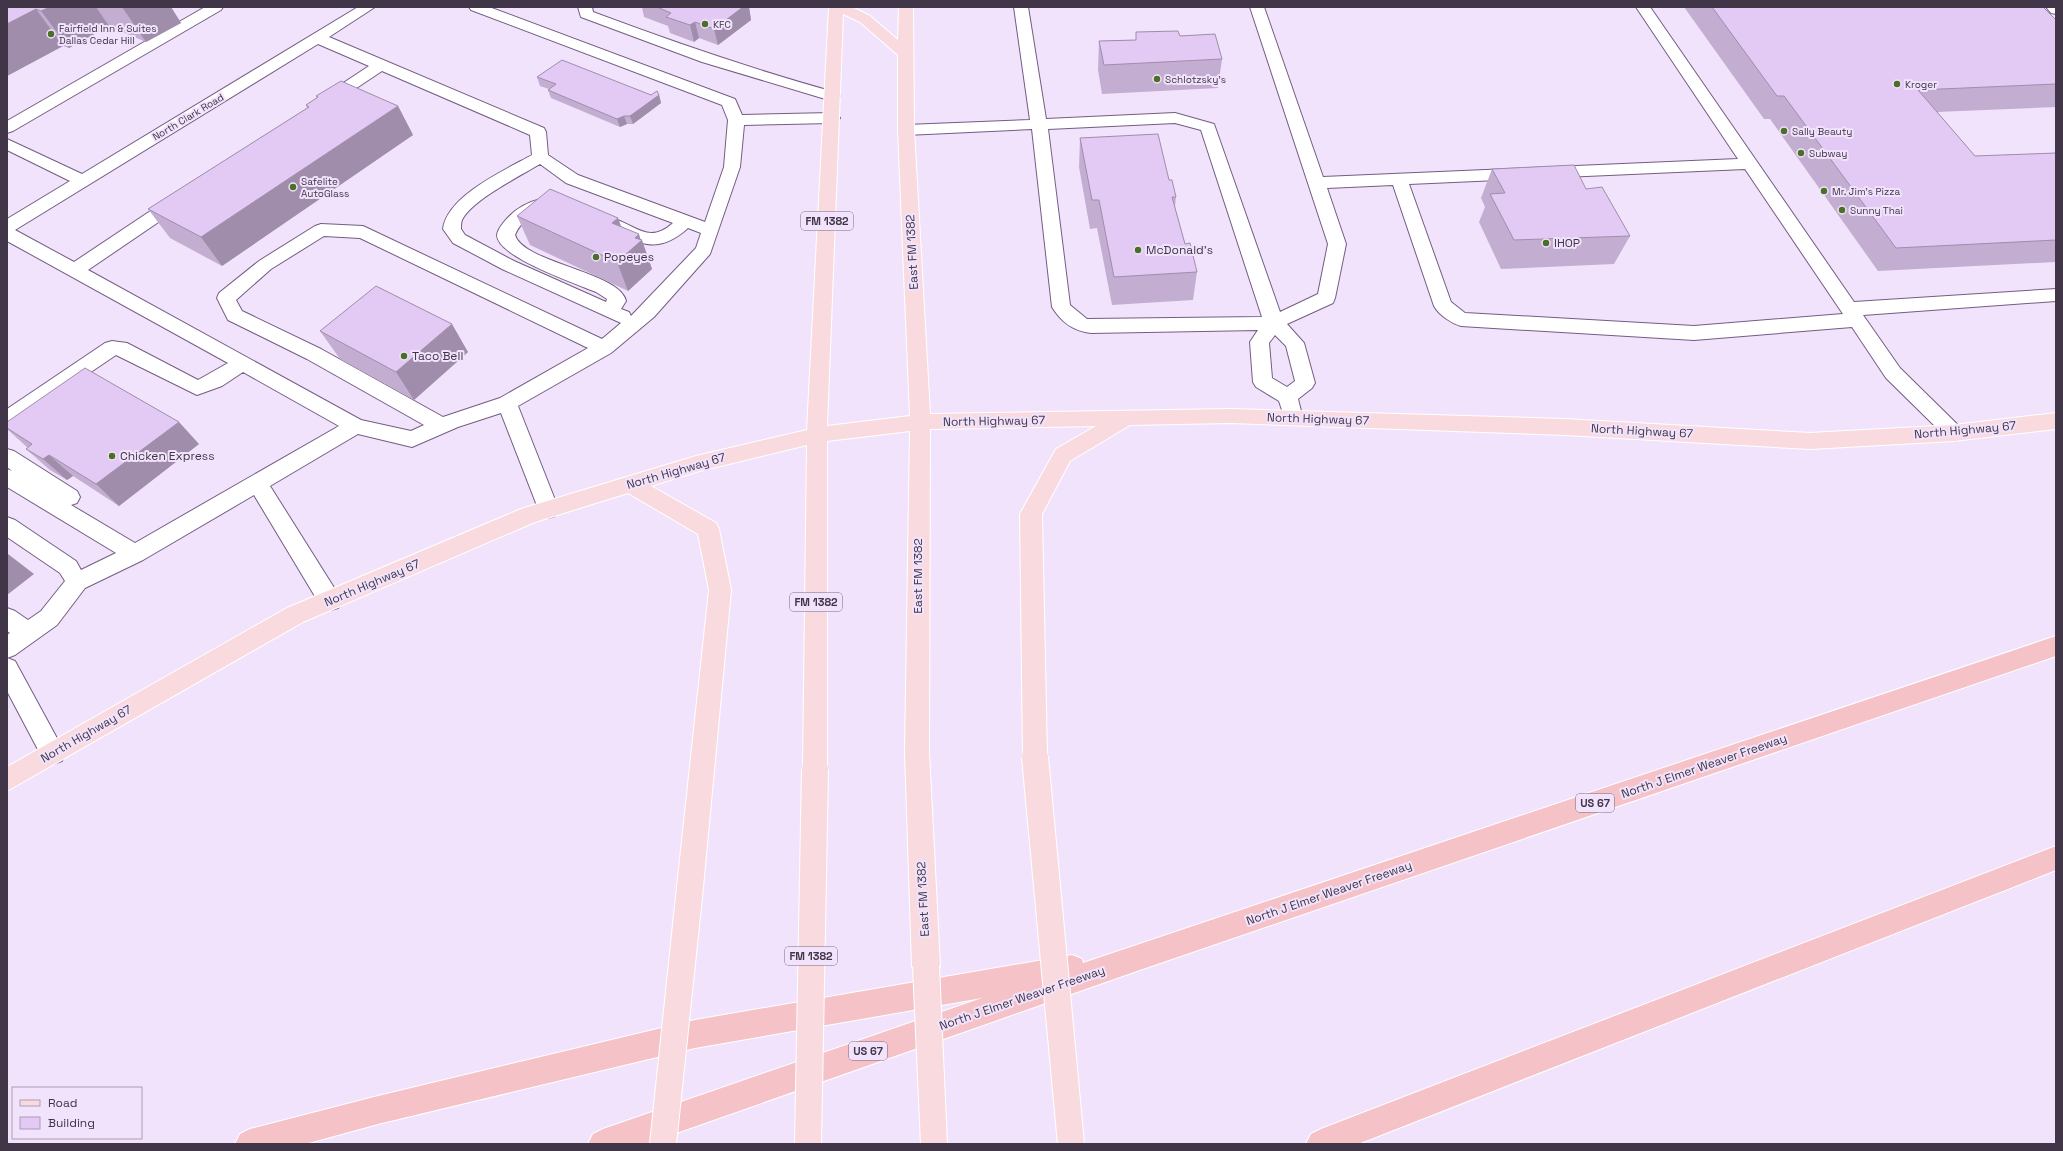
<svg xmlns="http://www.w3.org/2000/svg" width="2063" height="1151" viewBox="0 0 2063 1151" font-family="'Space Grotesk',sans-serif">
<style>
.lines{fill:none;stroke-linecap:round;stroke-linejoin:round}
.minor-casing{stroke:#735d82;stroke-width:2}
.major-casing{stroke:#fff;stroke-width:2}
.highway-casing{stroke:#fff;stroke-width:2}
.minor{fill:#fff;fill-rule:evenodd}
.major{fill:#f9dade;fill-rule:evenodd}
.highway{fill:#f5c2c8;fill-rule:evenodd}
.major-bridge-casing{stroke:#fff;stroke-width:28;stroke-linecap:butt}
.major-bridge{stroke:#f9dade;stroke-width:26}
.wall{fill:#c3aed2}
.shaded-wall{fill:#9f8dab}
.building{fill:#e3caf4;stroke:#9f8dab}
.poi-dot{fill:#4c6f27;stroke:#f2e3fd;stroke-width:1.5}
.labels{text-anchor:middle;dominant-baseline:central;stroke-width:4;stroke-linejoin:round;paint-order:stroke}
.far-poi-label{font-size:10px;fill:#403647;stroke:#f2e3fd;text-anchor:start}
.far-street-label{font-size:10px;fill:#403647;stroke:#f2e3fd}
.shield{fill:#f2e3fd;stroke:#756a7e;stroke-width:1}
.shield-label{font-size:11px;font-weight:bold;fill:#403647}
.poi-label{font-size:12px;fill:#403647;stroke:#f2e3fd;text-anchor:start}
.street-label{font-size:12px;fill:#403647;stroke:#f2e3fd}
</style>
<rect width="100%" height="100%" fill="#f2e3fd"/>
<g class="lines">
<g class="minor-casing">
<path id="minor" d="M 205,7 L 223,7 L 221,10 L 13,131 L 7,133 L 7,121 Z
M 358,7 L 375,7 L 329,37 L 544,128 L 546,132 L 548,155 L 578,175 L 705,222 L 724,167 L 728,120 L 722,105 L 471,10 L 469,7 L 489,7 L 735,99 L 742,115 L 832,113 L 838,115 L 840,118 L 838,121 L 832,123 L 744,125 L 740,167 L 710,254 L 654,317 L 611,353 L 518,406 L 559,510 L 555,516 L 548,518 L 541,516 L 501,413 L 458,427 L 412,447 L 358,434 L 270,486 L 338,594 L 341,601 L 338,608 L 330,610 L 322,608 L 254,495 L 143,560 L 85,588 L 57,625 L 15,655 L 7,658 L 15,661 L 65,753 L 62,761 L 53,764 L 44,761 L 7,691 L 7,635 L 10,633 L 7,631 L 7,608 L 15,611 L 28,620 L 41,611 L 65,581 L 60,573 L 7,537 L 7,517 L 15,520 L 76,561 L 81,570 L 116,553 L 7,487 L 7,469 L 12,471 L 7,467 L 7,449 L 14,451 L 77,491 L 80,497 L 77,503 L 71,505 L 135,543 L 339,426 L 243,372 L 222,386 L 197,395 L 116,355 L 14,424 L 7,427 L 7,409 L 105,343 L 112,341 L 127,343 L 198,380 L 228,363 L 7,241 L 7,219 L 70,181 L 7,150 L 7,139 L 82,174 ZM 318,44 L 369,66 L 319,99 L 317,102 L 319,105 L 331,105 L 382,71 L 530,135 L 532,155 C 505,170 447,196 443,229 L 453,243 L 502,269 L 621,323 L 602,339 L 363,226 L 321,224 L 315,226 L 259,261 L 219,293 L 217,298 L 228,320 L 307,359 L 424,425 L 411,431 L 361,420 L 88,270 L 185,204 L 188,200 L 185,196 L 179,194 L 173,196 L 74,262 L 15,230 ZM 540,164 L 566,183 L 673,223 C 648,245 637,225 611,218 L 605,220 L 602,224 L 605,228 C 638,243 657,256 688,228 L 701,233 L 696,248 L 631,316 L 629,312 L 621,309 L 626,301 C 620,272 523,263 515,235 C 524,213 544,216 552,204 L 549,200 C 538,197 525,204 515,211 C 509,216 498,227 497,235 C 497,257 577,284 596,292 L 607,299 L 606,302 L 514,261 L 465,235 L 461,229 C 461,226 461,222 462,220 C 472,200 520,176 540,164 ZM 324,236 L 360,238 L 588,348 L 500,398 L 443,417 L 321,349 L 242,311 L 236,300 L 271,269 Z
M 578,7 L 592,7 L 593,12 C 673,42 754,70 838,93 L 840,96 L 838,99 L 832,101 L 702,62 L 581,17 Z
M 1014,7 L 1028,7 L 1046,119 L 1175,113 L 1214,124 L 1280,312 L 1318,294 L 1328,244 L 1250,7 L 1264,7 L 1323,177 L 1738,159 L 1636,7 L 1650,7 L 1854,302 L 2056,289 L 2056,301 L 1863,315 L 1900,368 L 1961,428 L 1964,433 L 1961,438 L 1954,441 L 1947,438 L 1886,378 L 1852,327 L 1694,340 L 1461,326 C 1451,323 1439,315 1434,306 L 1393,185 L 1327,188 L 1346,244 L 1335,298 L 1333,303 L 1287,324 L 1304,343 L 1315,383 L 1312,388 L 1298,399 L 1301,411 L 1298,416 L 1291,418 L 1284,416 L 1279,401 L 1256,387 L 1253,382 L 1250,342 L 1258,330 L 1091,333 C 1073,331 1061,322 1052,307 L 1032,129 L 906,135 L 900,134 L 898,130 L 900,126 L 906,125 L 1030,120 ZM 1175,123 L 1201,130 L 1262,317 L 1087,319 L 1070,305 L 1048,129 ZM 1745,169 L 1843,314 L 1694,326 L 1465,313 L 1451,302 L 1409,184 ZM 1275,335 L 1286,346 L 1295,381 L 1287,387 L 1272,378 L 1269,343 Z
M 2046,7 L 2056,7 L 2056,14 L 2051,13 Z"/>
</g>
<g class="major-casing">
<path id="major" d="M 829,7 L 852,7 L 870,16 L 898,40 L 899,7 L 913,7 L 914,130 L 930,414 L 1231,409 L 1565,419 L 1810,433 L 1954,425 L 2056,413 L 2056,429 L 1954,441 L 1810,449 L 1565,435 L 1231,423 L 1130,425 L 1070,461 L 1042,514 L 1047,757 L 1044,765 L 1035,768 L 1026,765 L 1023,757 L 1020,514 L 1056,449 L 1096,426 L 930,429 L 929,752 L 940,966 L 936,976 L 926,980 L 916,976 L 912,966 L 905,752 L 910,431 L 827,441 L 827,769 L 824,777 L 815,780 L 806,777 L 803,769 L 807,445 L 696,472 L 651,486 L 716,523 L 719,529 L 731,590 L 703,887 L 699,896 L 690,900 L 681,896 L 677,887 L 709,590 L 698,534 L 628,493 L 535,522 L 303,622 L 7,791 L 7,767 L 287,608 L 521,509 L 696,456 L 807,430 ZM 843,14 L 860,22 L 898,55 L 898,130 L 910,416 L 827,426 Z"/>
</g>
<g class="highway-casing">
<path id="highway" d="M 2056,636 L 2056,656 L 1134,972 L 645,1144 L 588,1144 L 593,1134 L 603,1129 L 982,998 L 695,1048 L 378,1124 L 305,1144 L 235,1144 L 240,1134 L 250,1129 L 378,1096 L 695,1020 L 1072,955 L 1082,959 L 1083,963 Z
M 2056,846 L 2056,870 L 1358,1144 L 1306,1144 L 1311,1134 L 1321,1129 Z"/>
</g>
<use href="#minor" class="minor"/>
<use href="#major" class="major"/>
<use href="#highway" class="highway"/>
<g class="major-bridge-casing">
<path id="major-bridge" d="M 1035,757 L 1071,1144
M 926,966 L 934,1144
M 663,1144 L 690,887
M 808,1144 L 815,769"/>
</g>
<use href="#major-bridge" class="major-bridge"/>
</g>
<path class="wall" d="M 7,7 L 171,7 L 181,23 L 146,42 L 109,26 L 69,48 L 63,46 L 7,76 Z
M 642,7 L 749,7 L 751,20 L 718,45 L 699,38 L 694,42 L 670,33 L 668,26 L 644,17 Z
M 1684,7 L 2043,7 L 2056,20 L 2056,107 L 1937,112 L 1975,156 L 2056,153 L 2056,262 L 1878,271 L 1770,119 L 1764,119 Z
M 1136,32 L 1222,59 L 1218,88 L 1102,94 L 1098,70 L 1099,41 L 1136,40 Z
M 537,77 L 651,95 L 659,95 L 661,103 L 633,124 L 627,124 L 620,127 L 551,98 L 548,90 L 549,89 L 540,86 Z
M 316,96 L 398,106 L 413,135 L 222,266 L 170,238 L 148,209 L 307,108 L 306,105 L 317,98 Z
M 1080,138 L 1169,180 L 1176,197 L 1175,207 L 1185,244 L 1197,272 L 1193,300 L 1112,305 L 1097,228 L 1090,229 L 1079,167 Z
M 1492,169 L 1586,189 L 1630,236 L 1614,264 L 1501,269 L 1479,222 L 1485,207 L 1481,198 Z
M 517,216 L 618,218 L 621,226 L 641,240 L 652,269 L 628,291 L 530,245 Z
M 320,331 L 468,352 L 414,400 L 340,359 Z
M 7,422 L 199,444 L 119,506 L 73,476 L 67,480 L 50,470 L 26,449 L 28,448 L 7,429 Z"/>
<path class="shaded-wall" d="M 50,7 L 96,7 L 109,26 L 69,48 L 41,11 Z
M 122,7 L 171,7 L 181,23 L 146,42 Z
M 743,7 L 749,7 L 751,20 L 718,45 L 714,29 Z
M 36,9 L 63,46 L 7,76 L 7,24 Z
M 695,22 L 699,38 L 694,42 L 690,25 Z
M 659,95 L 661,103 L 633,124 L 630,116 Z
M 398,106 L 413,135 L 222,266 L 201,237 Z
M 624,116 L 627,124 L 620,127 L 617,119 Z
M 618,218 L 628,247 L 612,223 Z
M 639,234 L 641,241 L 642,240 L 652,269 L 628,291 L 617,262 Z
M 452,324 L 468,352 L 414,400 L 396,372 Z
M 179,422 L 199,444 L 119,506 L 96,484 Z
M 49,455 L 73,476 L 67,480 L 43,459 Z
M 8,554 L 34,574 L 7,595 L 7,555 Z"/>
<path class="building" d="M 7,7 L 50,7 L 41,11 L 36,9 L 7,24 Z
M 657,7 L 743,7 L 714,29 L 695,22 L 690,25 L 666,17 L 671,13 Z
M 1712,7 L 2043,7 L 2056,20 L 2056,84 L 1918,90 L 1975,156 L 2056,153 L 2056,240 L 1896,248 L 1784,96 L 1777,96 Z
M 1178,31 L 1180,36 L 1215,34 L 1222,59 L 1104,65 L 1099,41 L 1136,40 L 1136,32 Z
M 562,60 L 651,95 L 657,91 L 659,95 L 630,116 L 624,116 L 617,119 L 548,90 L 556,84 L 537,77 Z
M 341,81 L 398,106 L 201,237 L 148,209 L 309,107 L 306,105 L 318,97 L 316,96 Z
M 1158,134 L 1169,180 L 1172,180 L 1176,197 L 1172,197 L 1185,244 L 1190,243 L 1197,272 L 1114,277 L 1099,200 L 1092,200 L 1080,138 Z
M 1574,165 L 1586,189 L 1602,187 L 1630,236 L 1514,240 L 1490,194 L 1505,193 L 1492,169 Z
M 550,189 L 618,218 L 612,223 L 639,234 L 635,238 L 642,240 L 617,262 L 517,216 Z
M 376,286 L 452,324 L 396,372 L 320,331 Z
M 85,368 L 179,422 L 96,484 L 49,455 L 43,459 L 26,449 L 32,444 L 7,428 L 7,422 Z"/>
<g class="poi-dot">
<circle cx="705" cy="24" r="4"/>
<circle cx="51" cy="34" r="4"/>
<circle cx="1157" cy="79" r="4"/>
<circle cx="1897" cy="84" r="4"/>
<circle cx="1784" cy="131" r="4"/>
<circle cx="1801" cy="153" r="4"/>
<circle cx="293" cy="187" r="4"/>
<circle cx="1824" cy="191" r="4"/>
<circle cx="1842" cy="210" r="4"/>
<circle cx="1546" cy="243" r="4"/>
<circle cx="1138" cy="250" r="4"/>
<circle cx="596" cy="257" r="4"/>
<circle cx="404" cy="356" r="4"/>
<circle cx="112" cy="456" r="4"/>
</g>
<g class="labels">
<g class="far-poi-label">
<text x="713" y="24">KFC</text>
<text x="59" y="28">Fairfield Inn &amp; Suites<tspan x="59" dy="12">Dallas Cedar Hill</tspan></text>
<text x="1165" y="79">Schlotzsky's</text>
<text x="1905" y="84">Kroger</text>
<text x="1792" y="131">Sally Beauty</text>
<text x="1809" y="153">Subway</text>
<text x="301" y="181">Safelite<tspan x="301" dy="12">AutoGlass</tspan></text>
<text x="1832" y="191">Mr. Jim's Pizza</text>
<text x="1850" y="210">Sunny Thai</text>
</g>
<g class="far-street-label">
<text transform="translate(188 117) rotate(-31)">North Clark Road</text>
</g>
<g class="shield">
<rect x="801" y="212" width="52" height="18" rx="3"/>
<rect x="790" y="593" width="52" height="18" rx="3"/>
<rect x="1576" y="794" width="38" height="18" rx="3"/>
<rect x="785" y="947" width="52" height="18" rx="3"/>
<rect x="849" y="1042" width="38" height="18" rx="3"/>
</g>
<g class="shield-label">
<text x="827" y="221">FM 1382</text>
<text x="816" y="602">FM 1382</text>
<text x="1595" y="803">US 67</text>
<text x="811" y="956">FM 1382</text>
<text x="868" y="1051">US 67</text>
</g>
<g class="poi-label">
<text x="1554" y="243">IHOP</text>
<text x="1146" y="250">McDonald's</text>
<text x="604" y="257">Popeyes</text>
<text x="412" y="356">Taco Bell</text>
<text x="120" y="456">Chicken Express</text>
</g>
<g class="street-label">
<text transform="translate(912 252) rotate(-93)">East FM 1382</text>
<text transform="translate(1318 419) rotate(2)">North Highway 67</text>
<text transform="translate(994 421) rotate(-1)">North Highway 67</text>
<text transform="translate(1965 430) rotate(-5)">North Highway 67</text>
<text transform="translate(1642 431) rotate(3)">North Highway 67</text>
<text transform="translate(676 471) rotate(-16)">North Highway 67</text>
<text transform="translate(918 576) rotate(-90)">East FM 1382</text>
<text transform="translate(372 583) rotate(-23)">North Highway 67</text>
<text transform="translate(86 734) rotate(-30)">North Highway 67</text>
<text transform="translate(1704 766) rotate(-19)">North J Elmer Weaver Freeway</text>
<text transform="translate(1329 893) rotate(-19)">North J Elmer Weaver Freeway</text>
<text transform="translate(923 899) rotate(-93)">East FM 1382</text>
<text transform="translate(1022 998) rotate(-19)">North J Elmer Weaver Freeway</text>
</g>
</g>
<rect width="2063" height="1151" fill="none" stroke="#403647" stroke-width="16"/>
<rect x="12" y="1087" width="130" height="52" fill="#f2e3fd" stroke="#ab9eb4"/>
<rect x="20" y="1100" width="20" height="6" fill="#f9dade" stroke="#ab9eb4"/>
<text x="48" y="1107" font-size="12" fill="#403647">Road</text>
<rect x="20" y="1117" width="20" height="12" fill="#e3caf4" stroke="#ab9eb4"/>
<text x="48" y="1127" font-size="12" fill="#403647">Building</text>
</svg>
